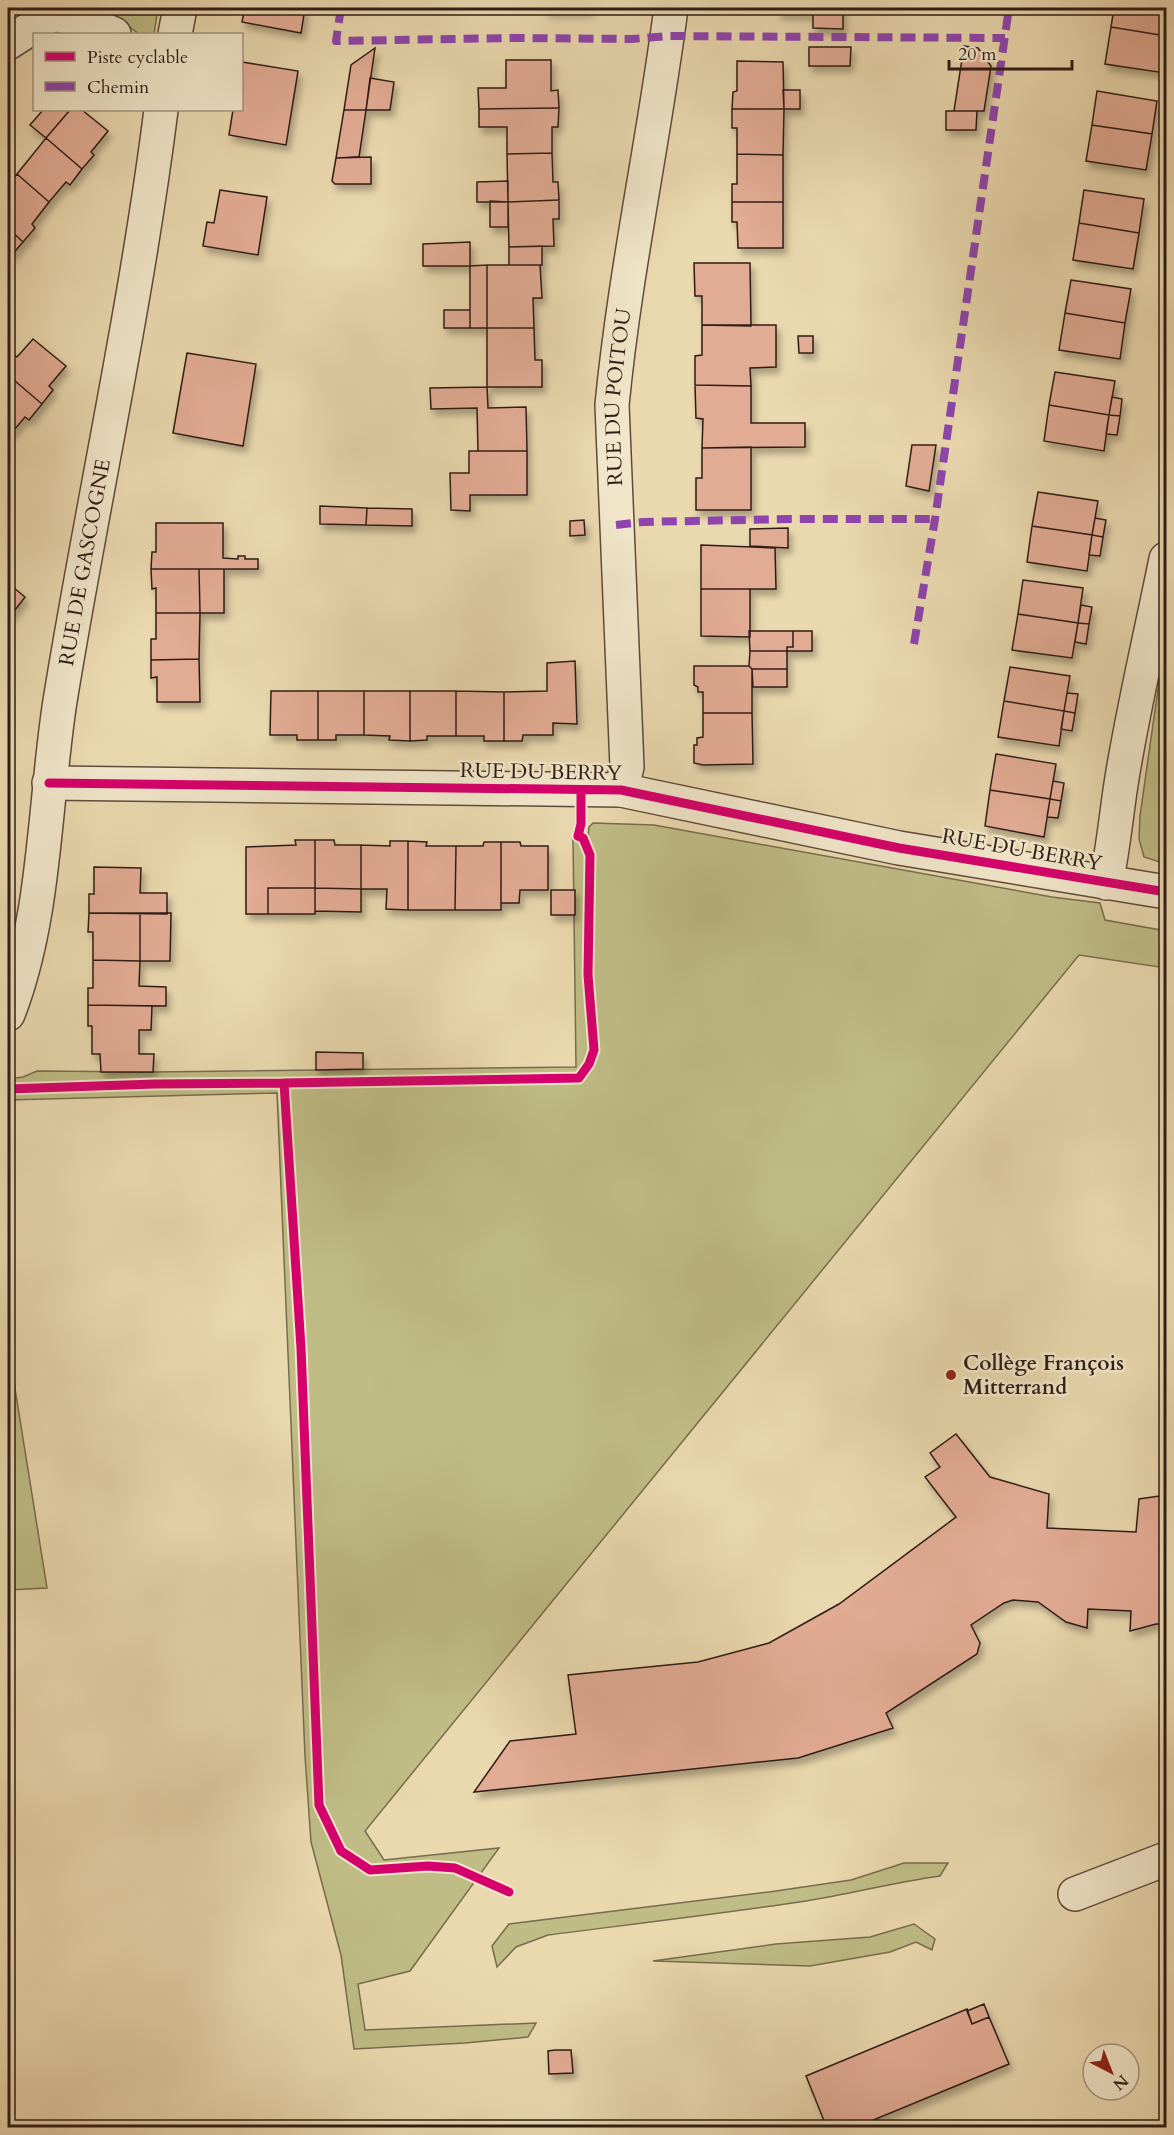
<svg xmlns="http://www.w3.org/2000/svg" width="1174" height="2135" viewBox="0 0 1174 2135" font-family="Cardo,serif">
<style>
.green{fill:#bfbc85;stroke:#776c4e;stroke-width:1.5}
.building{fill:#e2ab94;stroke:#2f1c16;stroke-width:1.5;filter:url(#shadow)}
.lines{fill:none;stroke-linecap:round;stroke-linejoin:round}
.street-casing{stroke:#5e4b3c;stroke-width:36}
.street{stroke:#f1e6ca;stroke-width:33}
.quiet{stroke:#8e44ad;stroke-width:8;stroke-dasharray:15 8;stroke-linecap:butt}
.cycleway-casing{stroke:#f1e6ca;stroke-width:13}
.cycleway{stroke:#d6006c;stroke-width:9}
.poi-dot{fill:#8f2418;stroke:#f1e6ca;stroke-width:2}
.labels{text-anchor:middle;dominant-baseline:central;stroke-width:5;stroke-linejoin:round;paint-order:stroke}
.street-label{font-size:21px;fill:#2f1c16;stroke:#f1e6ca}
.poi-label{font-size:21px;font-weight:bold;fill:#2f1c16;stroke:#f1e6ca;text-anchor:start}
</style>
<defs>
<filter id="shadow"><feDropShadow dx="3.5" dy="6" stdDeviation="3" flood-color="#0004"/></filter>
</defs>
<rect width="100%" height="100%" fill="#ead8ae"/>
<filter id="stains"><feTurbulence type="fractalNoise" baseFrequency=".00333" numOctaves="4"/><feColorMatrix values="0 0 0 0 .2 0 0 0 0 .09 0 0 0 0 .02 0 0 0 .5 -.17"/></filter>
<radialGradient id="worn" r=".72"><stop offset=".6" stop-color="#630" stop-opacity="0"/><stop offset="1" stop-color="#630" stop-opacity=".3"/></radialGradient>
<path class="green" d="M 96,8 L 158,8 L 154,34 L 139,34 L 120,20 L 94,14 Z
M 1166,633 L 1166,864 L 1144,857 L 1139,839 L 1140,816 Z
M 593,823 L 654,825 L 1052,897 L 1100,903 L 1105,920 L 1166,931 L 1166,968 L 1079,955 L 365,1831 L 384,1860 L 499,1848 L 410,1971 L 358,1984 L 365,2030 L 536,2023 L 528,2037 L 465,2043 L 354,2049 L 341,1955 L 311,1842 L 305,1756 L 277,1093 L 8,1100 L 8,1079 L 23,1077 L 37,1071 L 153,1072 L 576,1067 L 573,839 L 582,834 L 588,837 L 589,827 Z
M 8,1345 L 47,1588 L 8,1590 Z
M 904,1863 L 948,1863 L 940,1876 C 895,1882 851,1894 806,1901 C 720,1914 634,1924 548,1935 L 516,1947 L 497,1967 L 492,1946 L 509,1924 L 769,1892 L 851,1880 Z
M 914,1924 L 935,1939 L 932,1950 L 916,1942 L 890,1952 L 810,1966 L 653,1961 L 776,1944 L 870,1937 Z"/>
<path class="building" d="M 245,8 L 305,8 L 301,33 L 242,22 Z
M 545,8 L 590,8 L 590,11 L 546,11 Z
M 778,8 L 843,8 L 843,29 L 813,28 L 813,14 L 778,13 Z
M 1114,8 L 1166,8 L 1166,36 L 1111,27 Z
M 1111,27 L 1166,36 L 1165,73 L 1105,64 Z
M 964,46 L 978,48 L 991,66 L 984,111 L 954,111 Z
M 809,47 L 851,47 L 850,66 L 809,66 Z
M 375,48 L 366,110 L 344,110 L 351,65 Z
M 506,60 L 551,60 L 551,91 L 558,90 L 559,108 L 479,109 L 478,88 L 506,88 Z
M 737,61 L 783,62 L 784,109 L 732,109 L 733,92 L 737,91 Z
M 242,62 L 298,71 L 286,145 L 229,135 L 233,110 L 242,110 Z
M 370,78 L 394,82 L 390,110 L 366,110 Z
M 783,90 L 800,90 L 800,109 L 784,109 Z
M 1097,91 L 1157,101 L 1152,134 L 1092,125 Z
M 559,108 L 558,127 L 552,127 L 552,153 L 507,154 L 507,127 L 479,127 L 479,109 Z
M 732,109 L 784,109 L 783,155 L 737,154 L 737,128 L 732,128 Z
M 43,110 L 70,110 L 46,138 L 30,125 Z
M 70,110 L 82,110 L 108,131 L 91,152 L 94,155 L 82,169 L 46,138 Z
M 344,110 L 366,110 L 359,157 L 336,158 Z
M 946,111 L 977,111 L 976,130 L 946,130 Z
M 1092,125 L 1152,134 L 1146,170 L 1086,161 Z
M 46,138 L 82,169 L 70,185 L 66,182 L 49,202 L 17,174 Z
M 552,153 L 553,182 L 558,182 L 559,200 L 508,202 L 507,154 Z
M 737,154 L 783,155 L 783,202 L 732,202 L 732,184 L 737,184 Z
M 371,157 L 371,184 L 335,184 L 332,181 L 336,158 Z
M 17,174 L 49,202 L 32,224 L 35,228 L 23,242 L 8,228 L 8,185 Z
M 508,181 L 508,202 L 477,202 L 477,182 Z
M 220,190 L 267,197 L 258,255 L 203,246 L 207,222 L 214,223 Z
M 1084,190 L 1144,199 L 1139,233 L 1079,223 Z
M 559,200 L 559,219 L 553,219 L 554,246 L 509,247 L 508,202 Z
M 490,201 L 508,202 L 508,227 L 490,227 Z
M 732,202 L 783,202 L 783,248 L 738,248 L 737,222 L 732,222 Z
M 1079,223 L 1139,233 L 1133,269 L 1073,260 Z
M 8,228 L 23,242 L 10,257 L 8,254 Z
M 470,242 L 470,266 L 423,266 L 423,244 Z
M 542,246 L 542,265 L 509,265 L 509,247 Z
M 694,263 L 750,263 L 751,326 L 702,325 L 702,296 L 695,296 Z
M 487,265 L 487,328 L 470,328 L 470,266 Z
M 487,265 L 540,265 L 542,298 L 533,298 L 534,328 L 487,328 Z
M 1071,280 L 1131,289 L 1125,323 L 1065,313 Z
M 444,310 L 470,310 L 470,328 L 444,328 Z
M 1065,313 L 1125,323 L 1120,359 L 1059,350 Z
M 702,325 L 776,325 L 776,367 L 750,368 L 751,386 L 695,385 L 695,356 L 702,355 Z
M 487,328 L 534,328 L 535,360 L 542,360 L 542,387 L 487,387 Z
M 798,336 L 813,336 L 813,353 L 799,353 Z
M 33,339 L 66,366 L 49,386 L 53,390 L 42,404 L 8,375 L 8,349 L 17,357 Z
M 187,353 L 256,364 L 243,446 L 173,433 Z
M 1055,372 L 1115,381 L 1109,415 L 1049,405 Z
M 8,375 L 42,404 L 29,420 L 25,417 L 9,436 L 8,434 Z
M 695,385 L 751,386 L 751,423 L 805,423 L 805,447 L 702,448 L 703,419 L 696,418 Z
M 487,387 L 488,408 L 526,407 L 527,451 L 478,451 L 477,408 L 431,409 L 430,388 Z
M 1112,397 L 1122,399 L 1120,416 L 1109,415 Z
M 1049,405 L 1109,415 L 1104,451 L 1044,441 Z
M 1109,415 L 1120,416 L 1117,435 L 1106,434 Z
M 912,445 L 936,445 L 929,491 L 906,486 Z
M 751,447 L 751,510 L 696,510 L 696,478 L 702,478 L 702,448 Z
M 469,451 L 527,451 L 527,495 L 470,495 L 470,511 L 451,510 L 450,473 L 469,473 Z
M 1038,492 L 1098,501 L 1092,535 L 1032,526 Z
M 320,506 L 367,508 L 366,525 L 320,524 Z
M 367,508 L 412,509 L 412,526 L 366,525 Z
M 1095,518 L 1106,520 L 1103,537 L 1092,535 Z
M 584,520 L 585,535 L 570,536 L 570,521 Z
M 156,523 L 223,523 L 223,558 L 238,559 L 238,556 L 245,556 L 245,559 L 258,559 L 258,569 L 151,569 L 152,552 L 156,552 Z
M 1032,526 L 1092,535 L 1087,571 L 1027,562 Z
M 788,528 L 788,548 L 750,546 L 750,529 Z
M 1092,535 L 1103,537 L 1100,556 L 1089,555 Z
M 701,545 L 775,548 L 776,589 L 701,589 Z
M 151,569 L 199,569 L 200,613 L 156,613 L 156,588 L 152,589 Z
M 199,569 L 224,569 L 224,613 L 200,613 Z
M 1023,580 L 1083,588 L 1078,623 L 1018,614 Z
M 8,583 L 25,597 L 8,619 Z
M 701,589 L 750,589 L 750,637 L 701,636 Z
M 1081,605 L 1092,607 L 1089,624 L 1078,623 Z
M 156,613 L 200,613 L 199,659 L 151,660 L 151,639 L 156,639 Z
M 1018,614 L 1078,623 L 1072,658 L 1012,650 Z
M 1078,623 L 1089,624 L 1086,644 L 1075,642 Z
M 749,631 L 793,631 L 793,647 L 787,647 L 787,651 L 750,651 Z
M 793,631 L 812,631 L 812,651 L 787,651 L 787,647 L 793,647 Z
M 750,651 L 787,651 L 787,669 L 752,669 L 749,666 Z
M 199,659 L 200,702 L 157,702 L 157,677 L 151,678 L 151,660 Z
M 575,661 L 577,724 L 553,723 L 553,735 L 523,735 L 522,741 L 504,741 L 504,692 L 547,691 L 547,663 Z
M 694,666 L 749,666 L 752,669 L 752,713 L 703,713 L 703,692 L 698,692 L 698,687 L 694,685 Z
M 1010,667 L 1070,676 L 1064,711 L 1004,701 Z
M 752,669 L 787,669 L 787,687 L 753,687 Z
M 271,691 L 318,691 L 318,740 L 297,740 L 297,735 L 270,735 Z
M 318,691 L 364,691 L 364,735 L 336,735 L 336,740 L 318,740 Z
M 364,691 L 410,691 L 410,741 L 389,740 L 390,736 L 364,735 Z
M 410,691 L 456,691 L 456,736 L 427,736 L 427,740 L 410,741 Z
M 456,691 L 504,692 L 504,741 L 484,741 L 484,736 L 456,736 Z
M 1067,693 L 1078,694 L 1075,713 L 1064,711 Z
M 1004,701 L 1064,711 L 1059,746 L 998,737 Z
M 1064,711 L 1075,713 L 1072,731 L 1061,729 Z
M 703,713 L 752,713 L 753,764 L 703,765 L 694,763 L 694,745 L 697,745 L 697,738 L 703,737 Z
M 996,754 L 1056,764 L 1050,799 L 990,790 Z
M 1053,781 L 1064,783 L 1061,801 L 1050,799 Z
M 990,790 L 1050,799 L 1044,837 L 985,826 Z
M 1050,799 L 1061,801 L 1058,818 L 1047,817 Z
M 295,840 L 315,840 L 315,888 L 268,888 L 268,914 L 246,914 L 246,847 L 296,845 Z
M 315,840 L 334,840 L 335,845 L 361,845 L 361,889 L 315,888 Z
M 390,841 L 408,841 L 408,910 L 386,909 L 387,889 L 361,889 L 361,845 L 390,846 Z
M 408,841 L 427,842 L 426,846 L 456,846 L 455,910 L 408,910 Z
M 484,842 L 501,842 L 501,910 L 455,910 L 456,846 L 483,846 Z
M 501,842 L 520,842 L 521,846 L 548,846 L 548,890 L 520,890 L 519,903 L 501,903 Z
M 94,867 L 141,868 L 140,893 L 167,893 L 167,914 L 89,913 L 89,894 L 94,894 Z
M 268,888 L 315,888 L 315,914 L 268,914 Z
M 315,888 L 361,889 L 361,912 L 315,911 Z
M 551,890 L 575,890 L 575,915 L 551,915 Z
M 89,913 L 140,913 L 140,961 L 93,960 L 93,932 L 88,932 Z
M 140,913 L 171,913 L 170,961 L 140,961 Z
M 93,960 L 140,961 L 139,986 L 166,987 L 166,1006 L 88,1005 L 88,988 L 93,988 Z
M 88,1005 L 152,1006 L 151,1030 L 139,1030 L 139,1054 L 154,1054 L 153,1072 L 101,1072 L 100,1054 L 92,1054 L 92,1026 L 88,1026 Z
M 316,1052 L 363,1053 L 363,1069 L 316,1070 Z
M 956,1434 L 990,1477 L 1049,1494 L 1047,1528 L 1136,1532 L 1139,1499 L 1166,1495 L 1166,1624 L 1156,1624 L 1130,1631 L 1131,1611 L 1088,1609 L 1087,1628 L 1066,1622 L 1038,1602 L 1013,1600 L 1004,1603 L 971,1625 L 980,1643 L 977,1654 L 886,1713 L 893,1728 L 798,1758 L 474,1792 L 510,1741 L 576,1734 L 568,1675 L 698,1662 L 769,1643 L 839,1604 L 956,1517 L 925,1477 L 940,1467 L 930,1453 Z
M 984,2004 L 989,2017 L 972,2024 L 967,2011 Z
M 967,2009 L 972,2024 L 989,2017 L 1009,2064 L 854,2128 L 827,2128 L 806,2076 Z
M 555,2050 L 571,2050 L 573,2073 L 549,2074 L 548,2051 Z"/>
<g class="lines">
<g class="street-casing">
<g id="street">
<path d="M 53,14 L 87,22 L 114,34"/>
<path d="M 175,34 L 180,8"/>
<path d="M 8,43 L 53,14 L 59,8"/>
<path d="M 49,783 L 621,790 L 899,848 L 1166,892"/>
<path id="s1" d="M 621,790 L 627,767 L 612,405 C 625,271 654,140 671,8"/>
<path d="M 1106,883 C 1113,850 1116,817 1121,784 C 1133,708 1151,634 1166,559"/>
<path id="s2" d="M 8,1014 C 46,917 44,804 60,701 C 92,504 136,308 161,110"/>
<path d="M 1075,1894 L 1166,1859"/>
</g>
</g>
<use href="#street" class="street"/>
<path class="quiet" d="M 341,8 L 336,41 L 511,38 L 632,39 L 668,36 L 1005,38
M 616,525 L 643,522 L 790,519 L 935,519
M 914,644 L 935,519 L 1009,8"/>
<g class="cycleway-casing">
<path id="cycleway" d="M 49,783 L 621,790 L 899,848 L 1166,892
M 284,1083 L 579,1078 L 589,1064 L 594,1050 L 588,975 L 590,855 L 583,838 L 578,836 L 581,824 L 581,790
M 8,1089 L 155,1084 L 284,1083 L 301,1348 L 319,1805 L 341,1851 L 370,1870 L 428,1866 L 455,1868 L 509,1892"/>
</g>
<use href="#cycleway" class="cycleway"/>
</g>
<circle class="poi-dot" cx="951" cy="1375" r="6"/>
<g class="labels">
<g class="street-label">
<text stroke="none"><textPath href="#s1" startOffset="394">RUE DU POITOU</textPath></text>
<text stroke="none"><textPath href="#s2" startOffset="459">RUE DE GASCOGNE</textPath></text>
<text transform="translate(541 772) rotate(1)">RUE DU BERRY</text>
<text transform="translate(1022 850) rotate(10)">RUE DU BERRY</text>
</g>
<g class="poi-label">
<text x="963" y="1363">Collège François<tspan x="963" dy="24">Mitterrand</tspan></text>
</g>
</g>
<rect width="1174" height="2135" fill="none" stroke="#ead8ae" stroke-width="30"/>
<rect x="9" y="9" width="1156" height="2117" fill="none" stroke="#2f1c16" stroke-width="3"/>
<rect x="15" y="15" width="1144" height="2105" fill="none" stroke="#2f1c16" stroke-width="1.5"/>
<rect x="33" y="33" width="210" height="78" fill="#f1e6ca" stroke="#a39582" stroke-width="1.5"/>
<rect x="45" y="52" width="30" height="9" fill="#d6006c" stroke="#a39582" stroke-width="1.5"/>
<text x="87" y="63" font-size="18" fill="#2f1c16">Piste cyclable</text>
<rect x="45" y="82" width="30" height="9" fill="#8e44ad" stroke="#a39582" stroke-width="1.5"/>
<text x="87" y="93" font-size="18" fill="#2f1c16">Chemin</text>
<g transform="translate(1111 2072) rotate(138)"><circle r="28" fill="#f1e6ca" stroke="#a39582" stroke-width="1.5"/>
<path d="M0-4.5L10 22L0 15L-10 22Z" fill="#8f2418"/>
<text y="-9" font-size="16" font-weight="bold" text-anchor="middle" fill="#2f1c16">N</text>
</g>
<path d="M949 60v9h123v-9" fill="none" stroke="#2f1c16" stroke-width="3"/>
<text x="958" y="60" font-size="18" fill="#2f1c16" stroke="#f1e6ca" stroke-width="4.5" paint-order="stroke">20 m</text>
<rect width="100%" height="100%" filter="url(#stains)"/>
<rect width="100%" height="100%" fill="url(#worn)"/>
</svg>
